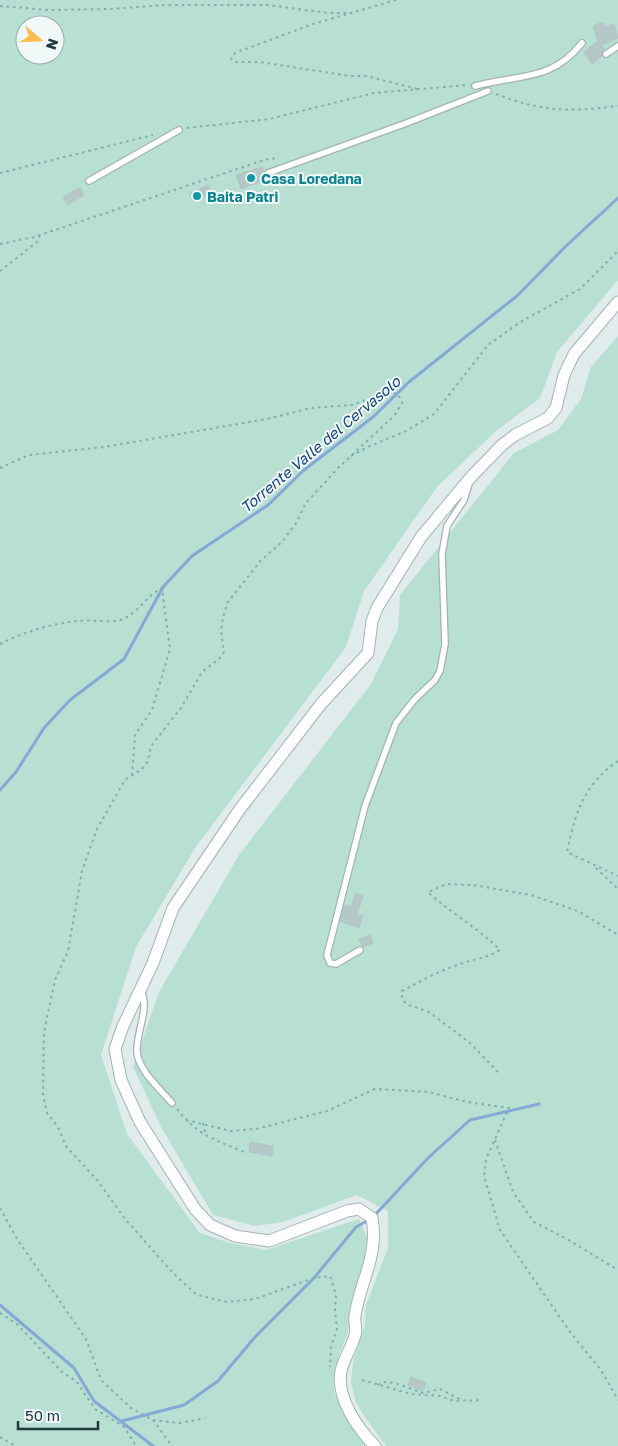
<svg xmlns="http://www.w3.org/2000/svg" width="618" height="1446" viewBox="0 0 618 1446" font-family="'Golos Text',sans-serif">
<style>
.green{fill:#b7dfd2;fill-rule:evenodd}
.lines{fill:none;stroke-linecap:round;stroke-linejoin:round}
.stream{stroke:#84a9d6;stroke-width:3}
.building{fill:#b5c7c6;stroke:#b2c6c6}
.service-casing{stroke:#a3b3b4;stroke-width:8}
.minor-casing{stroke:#a3b3b4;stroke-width:13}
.path{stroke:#7eaeb2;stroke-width:2;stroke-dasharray:2.5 4;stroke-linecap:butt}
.service{stroke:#fff;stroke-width:5.5}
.minor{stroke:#fff;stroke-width:11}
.culture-dot{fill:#0f9aa8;stroke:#f1f9f8;stroke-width:2}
.labels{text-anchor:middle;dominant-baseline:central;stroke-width:4;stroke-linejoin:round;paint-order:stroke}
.culture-label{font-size:14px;font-weight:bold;fill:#0d838f;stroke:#f1f9f8;text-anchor:start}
.water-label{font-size:15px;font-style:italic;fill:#15437e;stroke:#f1f9f8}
</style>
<rect width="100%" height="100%" fill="#e0ecec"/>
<path class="green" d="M 0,0 L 618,0 L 618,280 L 557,352 L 540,398 L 496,431 L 437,487 L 364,591 L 346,647 L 195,848 L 136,947 L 101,1055 L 127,1134 L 200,1233 L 230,1243 L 266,1250 L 359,1219 L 367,1237 L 365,1259 L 349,1314 L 348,1332 L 339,1356 L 334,1393 L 365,1446 L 0,1446 ZM 25,25 L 55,25 L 55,55 L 25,55 Z
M 618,336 L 618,1446 L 386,1446 L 362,1413 L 356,1403 L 351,1382 L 353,1362 L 365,1324 L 366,1305 L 388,1248 L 388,1211 L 357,1195 L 283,1222 L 255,1226 L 213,1215 L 162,1129 L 133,1067 L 159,992 L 239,855 L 371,684 L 398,629 L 400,595 L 514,453 L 558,430 L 581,399 L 591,367 Z"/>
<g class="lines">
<path class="stream" d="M 0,790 L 16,772 L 44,728 L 70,700 L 124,659 L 163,587 L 192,556 L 268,505 L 304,470 L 373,417 L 409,382 L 518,295 L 566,246 L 618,198
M 374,1216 L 428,1158 L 470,1120 L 539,1104
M 0,1305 L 74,1368 L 94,1401 L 153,1446
M 122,1421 L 184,1405 L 218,1381 L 255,1337 L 314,1278 L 356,1227 L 369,1220"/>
</g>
<path class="building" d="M 603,22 L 605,27 L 614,24 L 618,38 L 601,45 L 604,49 L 602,56 L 592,64 L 584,52 L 598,41 L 593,26 Z
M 262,167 L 266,180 L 241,189 L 236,175 Z
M 208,185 L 212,193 L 193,201 L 189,194 Z
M 80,187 L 84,195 L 68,205 L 63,197 Z
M 356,893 L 363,896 L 357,915 L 363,916 L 359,928 L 340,921 L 345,905 L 351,907 Z
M 370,935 L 373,943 L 363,947 L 359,939 Z
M 250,1142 L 273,1146 L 272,1156 L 249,1152 Z
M 411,1377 L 426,1383 L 423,1391 L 408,1385 Z"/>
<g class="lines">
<g class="service-casing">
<path id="service" d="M 606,54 L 618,46
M 475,86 C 519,74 551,82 582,43
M 268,173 L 404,124 L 488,91
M 89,181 L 179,130
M 360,950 L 336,964 L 330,963 L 327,955 L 365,806 L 396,723 L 415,699 L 435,680 L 440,671 L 445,644 L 442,554 L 447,526 L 464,500 L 469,484
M 141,990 C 150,1010 136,1031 137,1052 C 138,1070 161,1090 172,1103"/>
</g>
<g class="minor-casing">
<path id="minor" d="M 375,1446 C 357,1428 336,1397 341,1371 C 344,1358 352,1347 355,1335 C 357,1329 354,1322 355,1316 C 360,1281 379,1256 372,1218 L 359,1209 L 347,1211 L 269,1241 L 235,1236 L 210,1225 L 195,1209 L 140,1122 L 121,1080 L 115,1049 L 123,1026 L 153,963 L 173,908 L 240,809 L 321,704 L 368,653 L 372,621 L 377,608 L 421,537 L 471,477 L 502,445 L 515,435 L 548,418 L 556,408 L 564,375 L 574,354 L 618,302"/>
</g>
<path class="path" d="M 396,0 L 313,24 L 235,53 L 231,59 L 235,62 L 260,62 L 350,76 L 366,76 L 418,89
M 0,6 L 49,10 L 111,9 L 164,5 L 268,5 L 328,13 L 352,13
M 496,94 C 544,112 567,112 618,106
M 187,128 L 269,119 L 374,93 L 468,85
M 0,173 L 153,135
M 0,244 L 34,237 L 264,160 L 273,158 L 277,162
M 0,271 L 37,242 L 40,235
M 351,456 L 368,447 L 406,431 L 434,414 L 488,345 L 522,321 L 580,289 L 618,251
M 0,468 L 29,455 L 104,447 L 267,419 L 311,408 L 352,405 L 381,394 L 391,392 L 398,394 L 402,403 L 394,416 L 339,467 L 305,504 L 297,522 L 282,542 L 261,560 L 228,602 L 223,617 L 221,631 L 224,652 L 219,659 L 202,672 L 181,708 L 151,746 L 148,761 L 142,769 L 125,780 L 97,829 L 82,871 L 68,951 L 55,980 L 44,1032 L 43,1094 L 47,1113 L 58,1127 L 66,1146 L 97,1180 L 126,1220 L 173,1273 L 197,1295 L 227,1302 L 255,1299 L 314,1278 L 330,1276 L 336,1295 L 335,1311 L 337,1329 L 331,1346 L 330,1367
M 0,644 C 24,632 50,624 77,621 C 91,619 110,624 123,619 C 139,612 147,595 162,588 L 170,649 L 152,710 L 135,735 L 132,774
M 618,761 C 584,784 575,813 567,852 L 618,876
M 596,868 L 618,889
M 498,1072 L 469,1042 L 429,1012 L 406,1004 L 402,998 L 402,991 C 421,981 439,971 460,964 C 474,959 487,958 500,950 C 478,928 451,913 428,892 L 447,884 L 473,885 L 531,895 L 578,911 L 618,935
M 177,1109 C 199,1136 213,1139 244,1152
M 186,1120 L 231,1131 L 256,1129 L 327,1111 L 375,1089 L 429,1092 L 467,1102 L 509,1108 L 486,1159 L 484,1176 L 500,1230 L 570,1332 L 601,1370 L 618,1400
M 203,1123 L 206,1135
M 495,1140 L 513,1192 L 534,1222 L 567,1239 L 618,1270
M 0,1208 L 17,1239 L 86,1339 L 101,1380 L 131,1408 L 153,1420 L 172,1446
M 0,1313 L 17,1324 L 62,1372 L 76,1381 L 95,1409 L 124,1427 L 136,1446
M 362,1380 L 411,1394 L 440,1396 L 454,1401 L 483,1400
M 378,1385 L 383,1382 L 395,1383 L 423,1393 L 440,1389 L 463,1401
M 153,1420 L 180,1423 L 205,1418
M 0,1437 L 15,1446"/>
<use href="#service" class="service"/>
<use href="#minor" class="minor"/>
</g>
<g class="culture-dot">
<circle cx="251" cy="178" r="5"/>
<circle cx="197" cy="196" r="5"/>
</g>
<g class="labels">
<g class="culture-label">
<text x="261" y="178">Casa Loredana</text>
<text x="207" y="196">Baita Patri</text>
</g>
<g class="water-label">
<text transform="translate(320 444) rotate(-40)">Torrente Valle del Cervasolo</text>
</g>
</g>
<g transform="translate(40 40) rotate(109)"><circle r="24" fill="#f1f9f8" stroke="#9dadae"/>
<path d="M0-4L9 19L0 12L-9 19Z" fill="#fcbe4f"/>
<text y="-8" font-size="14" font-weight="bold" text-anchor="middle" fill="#203a3e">N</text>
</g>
<path d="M18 1421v8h80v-8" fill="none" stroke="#203a3e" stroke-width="2.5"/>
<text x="25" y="1421" font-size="15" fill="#203a3e" stroke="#f1f9f8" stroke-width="4" paint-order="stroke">50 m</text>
</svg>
